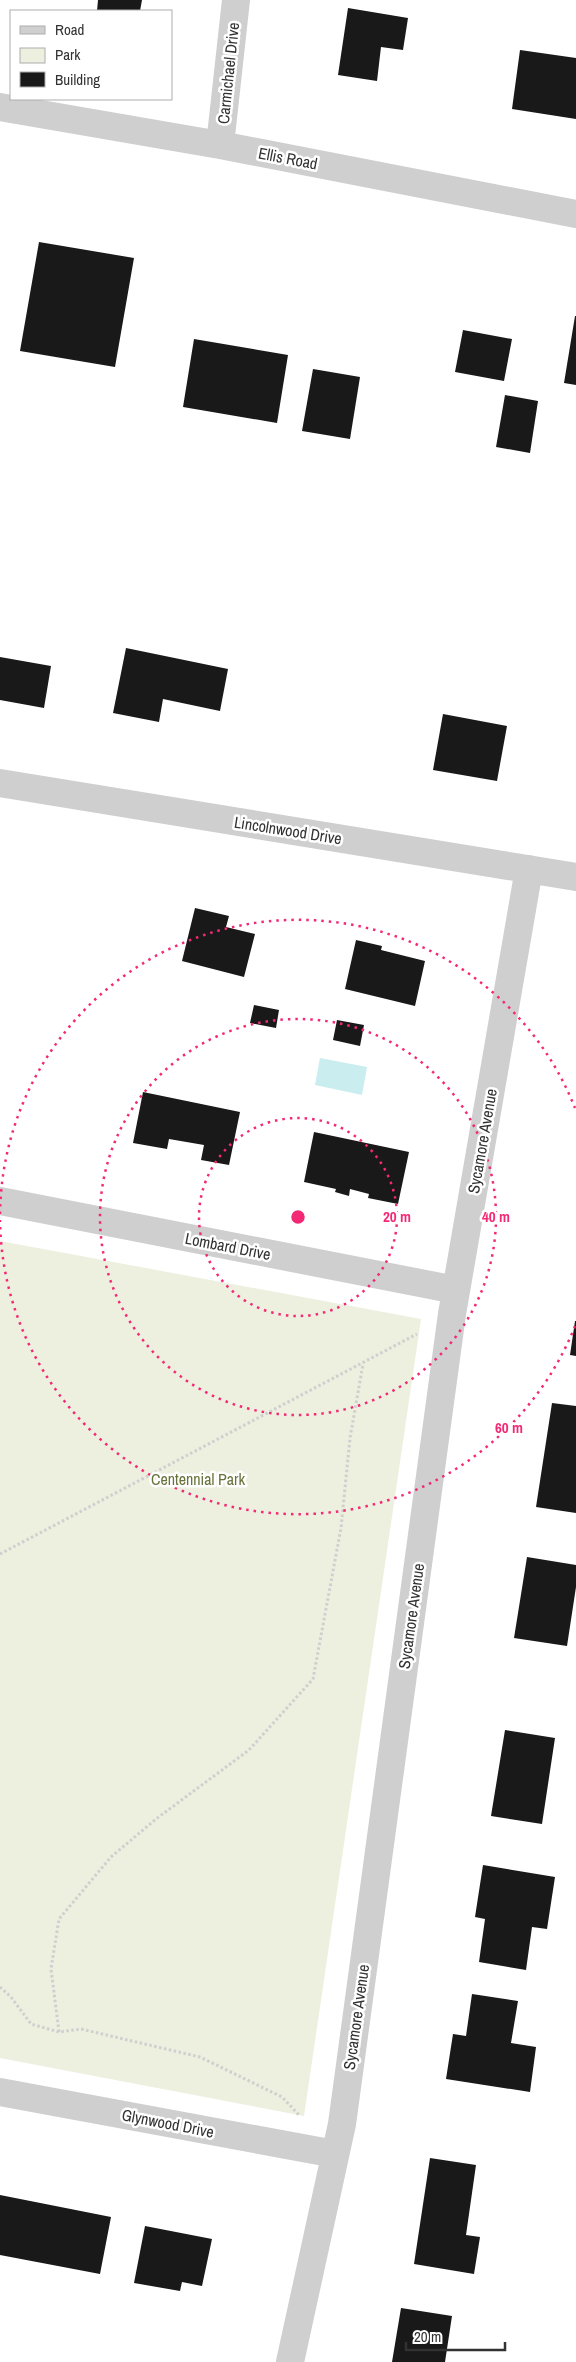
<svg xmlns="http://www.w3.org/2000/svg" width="576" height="2362" viewBox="0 0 576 2362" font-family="'Archivo Narrow',sans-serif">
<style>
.green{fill:#edefdf}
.water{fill:#caedf0}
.building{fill:#191919}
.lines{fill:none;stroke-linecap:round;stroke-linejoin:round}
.path{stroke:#cfcfcf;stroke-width:3;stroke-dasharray:2.5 2.5;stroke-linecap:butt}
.minor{stroke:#cfcfcf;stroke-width:28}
.ring{fill:none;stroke:#f42976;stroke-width:2.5;stroke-dasharray:2.5 5}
.labels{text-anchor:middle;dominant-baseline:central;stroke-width:5;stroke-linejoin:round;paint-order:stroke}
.street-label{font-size:16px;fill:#323232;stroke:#fff}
.park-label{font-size:16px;fill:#66723a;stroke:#fff}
.centre{fill:#f42976;stroke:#fff;stroke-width:2.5}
.ring-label{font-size:15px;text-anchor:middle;font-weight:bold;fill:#f42976;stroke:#fff;stroke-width:5;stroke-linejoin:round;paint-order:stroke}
</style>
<rect width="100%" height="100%" fill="#fff"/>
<path class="green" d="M 0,1241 L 421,1319 L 304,2116 L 0,2058 Z"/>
<path class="water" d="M 320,1058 L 367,1067 L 362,1095 L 315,1085 Z"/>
<path class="building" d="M 98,0 L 142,0 L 140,11 L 97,11 Z
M 348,8 L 408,18 L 403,50 L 381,47 L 377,81 L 338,75 Z
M 520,50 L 576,58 L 576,119 L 512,109 Z
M 39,242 L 134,258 L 115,367 L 20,351 Z
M 575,316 L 576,316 L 576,385 L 564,383 Z
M 463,330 L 512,339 L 504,381 L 455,372 Z
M 194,339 L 288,355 L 277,423 L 183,407 Z
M 313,369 L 360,377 L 350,439 L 302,431 Z
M 505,395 L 538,401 L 530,453 L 496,447 Z
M 126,648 L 228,669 L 220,711 L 163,699 L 159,722 L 113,713 Z
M 0,657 L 51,666 L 44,708 L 0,700 Z
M 443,714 L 507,726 L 497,781 L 433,770 Z
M 195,908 L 229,916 L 226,927 L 255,934 L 244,977 L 182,961 Z
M 356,940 L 382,946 L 381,950 L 425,961 L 415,1006 L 345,989 Z
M 254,1005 L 279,1010 L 276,1028 L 250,1023 Z
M 337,1020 L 364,1025 L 360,1046 L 333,1040 Z
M 143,1092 L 240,1112 L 229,1165 L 201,1160 L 204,1145 L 169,1139 L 167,1149 L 133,1143 Z
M 314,1132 L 409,1152 L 398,1204 L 368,1198 L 369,1194 L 350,1189 L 349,1196 L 335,1192 L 336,1189 L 304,1182 Z
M 575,1321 L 576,1321 L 576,1356 L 570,1355 Z
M 552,1403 L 576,1406 L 576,1513 L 536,1507 Z
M 527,1557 L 576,1565 L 576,1587 L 567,1646 L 514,1638 Z
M 505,1730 L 555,1738 L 542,1824 L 491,1816 Z
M 483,1865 L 555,1877 L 547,1929 L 532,1927 L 526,1970 L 479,1962 L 485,1919 L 475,1917 Z
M 472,1994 L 518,2001 L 511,2043 L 536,2047 L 530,2092 L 446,2079 L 453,2034 L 466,2036 Z
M 430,2158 L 476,2165 L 466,2235 L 480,2237 L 474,2274 L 414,2264 Z
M 0,2195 L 111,2217 L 100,2274 L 0,2255 Z
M 145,2226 L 212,2239 L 202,2286 L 182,2282 L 180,2291 L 134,2283 Z
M 401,2308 L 452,2316 L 445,2362 L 392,2362 Z"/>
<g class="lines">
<path class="path" d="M 0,1554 L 417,1334
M 0,1987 L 11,1997 L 31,2024 L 59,2032 L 81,2029 L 200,2057 L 282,2097 L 299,2115
M 59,2032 L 51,1969 L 59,1919 L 111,1857 L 156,1819 L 249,1750 L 313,1679 L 341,1528 L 350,1438 L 363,1364"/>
<path class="minor" d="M 0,107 L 220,145 L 576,214
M 220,145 L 236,0
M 0,783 L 576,877
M 0,1201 L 456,1290
M 0,2092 L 335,2154
M 290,2362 L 342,2124 L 452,1314 L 529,869"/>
</g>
<g class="ring">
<circle cx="298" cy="1217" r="99"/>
<circle cx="298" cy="1217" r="198"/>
<path d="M575 1326A298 298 0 0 1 0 1220M0 1214A298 298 0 0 1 575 1108"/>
</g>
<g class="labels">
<g class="street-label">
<text transform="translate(228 73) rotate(-84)">Carmichael Drive</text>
<text transform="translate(288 158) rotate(11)">Ellis Road</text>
<text transform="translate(288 830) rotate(9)">Lincolnwood Drive</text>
<text transform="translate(482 1141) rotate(-80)">Sycamore Avenue</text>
<text transform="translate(228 1246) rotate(11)">Lombard Drive</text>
<text transform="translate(411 1616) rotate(-82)">Sycamore Avenue</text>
<text transform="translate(356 2017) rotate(-82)">Sycamore Avenue</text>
<text transform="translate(168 2123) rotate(11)">Glynwood Drive</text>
</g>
<g class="park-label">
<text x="198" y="1479">Centennial Park</text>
</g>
</g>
<circle cx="298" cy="1217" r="8" class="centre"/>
<g class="ring-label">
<text x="397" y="1222">20 m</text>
<text x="496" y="1222">40 m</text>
<text x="509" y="1433">60 m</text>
</g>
<rect x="10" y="10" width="162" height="90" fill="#ffffff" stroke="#adadad"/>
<rect x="20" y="26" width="25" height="8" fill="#cfcfcf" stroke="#adadad"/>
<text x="55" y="35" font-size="15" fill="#323232">Road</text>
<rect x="20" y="48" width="25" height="15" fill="#edefdf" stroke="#adadad"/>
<text x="55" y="60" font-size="15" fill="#323232">Park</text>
<rect x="20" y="72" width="25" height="15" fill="#191919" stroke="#adadad"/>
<text x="55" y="85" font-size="15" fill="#323232">Building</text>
<path d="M406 2342v8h99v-8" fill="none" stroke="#323232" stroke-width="2.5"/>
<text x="414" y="2342" font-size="15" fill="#323232" stroke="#ffffff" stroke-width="4" paint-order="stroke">20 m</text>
</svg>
